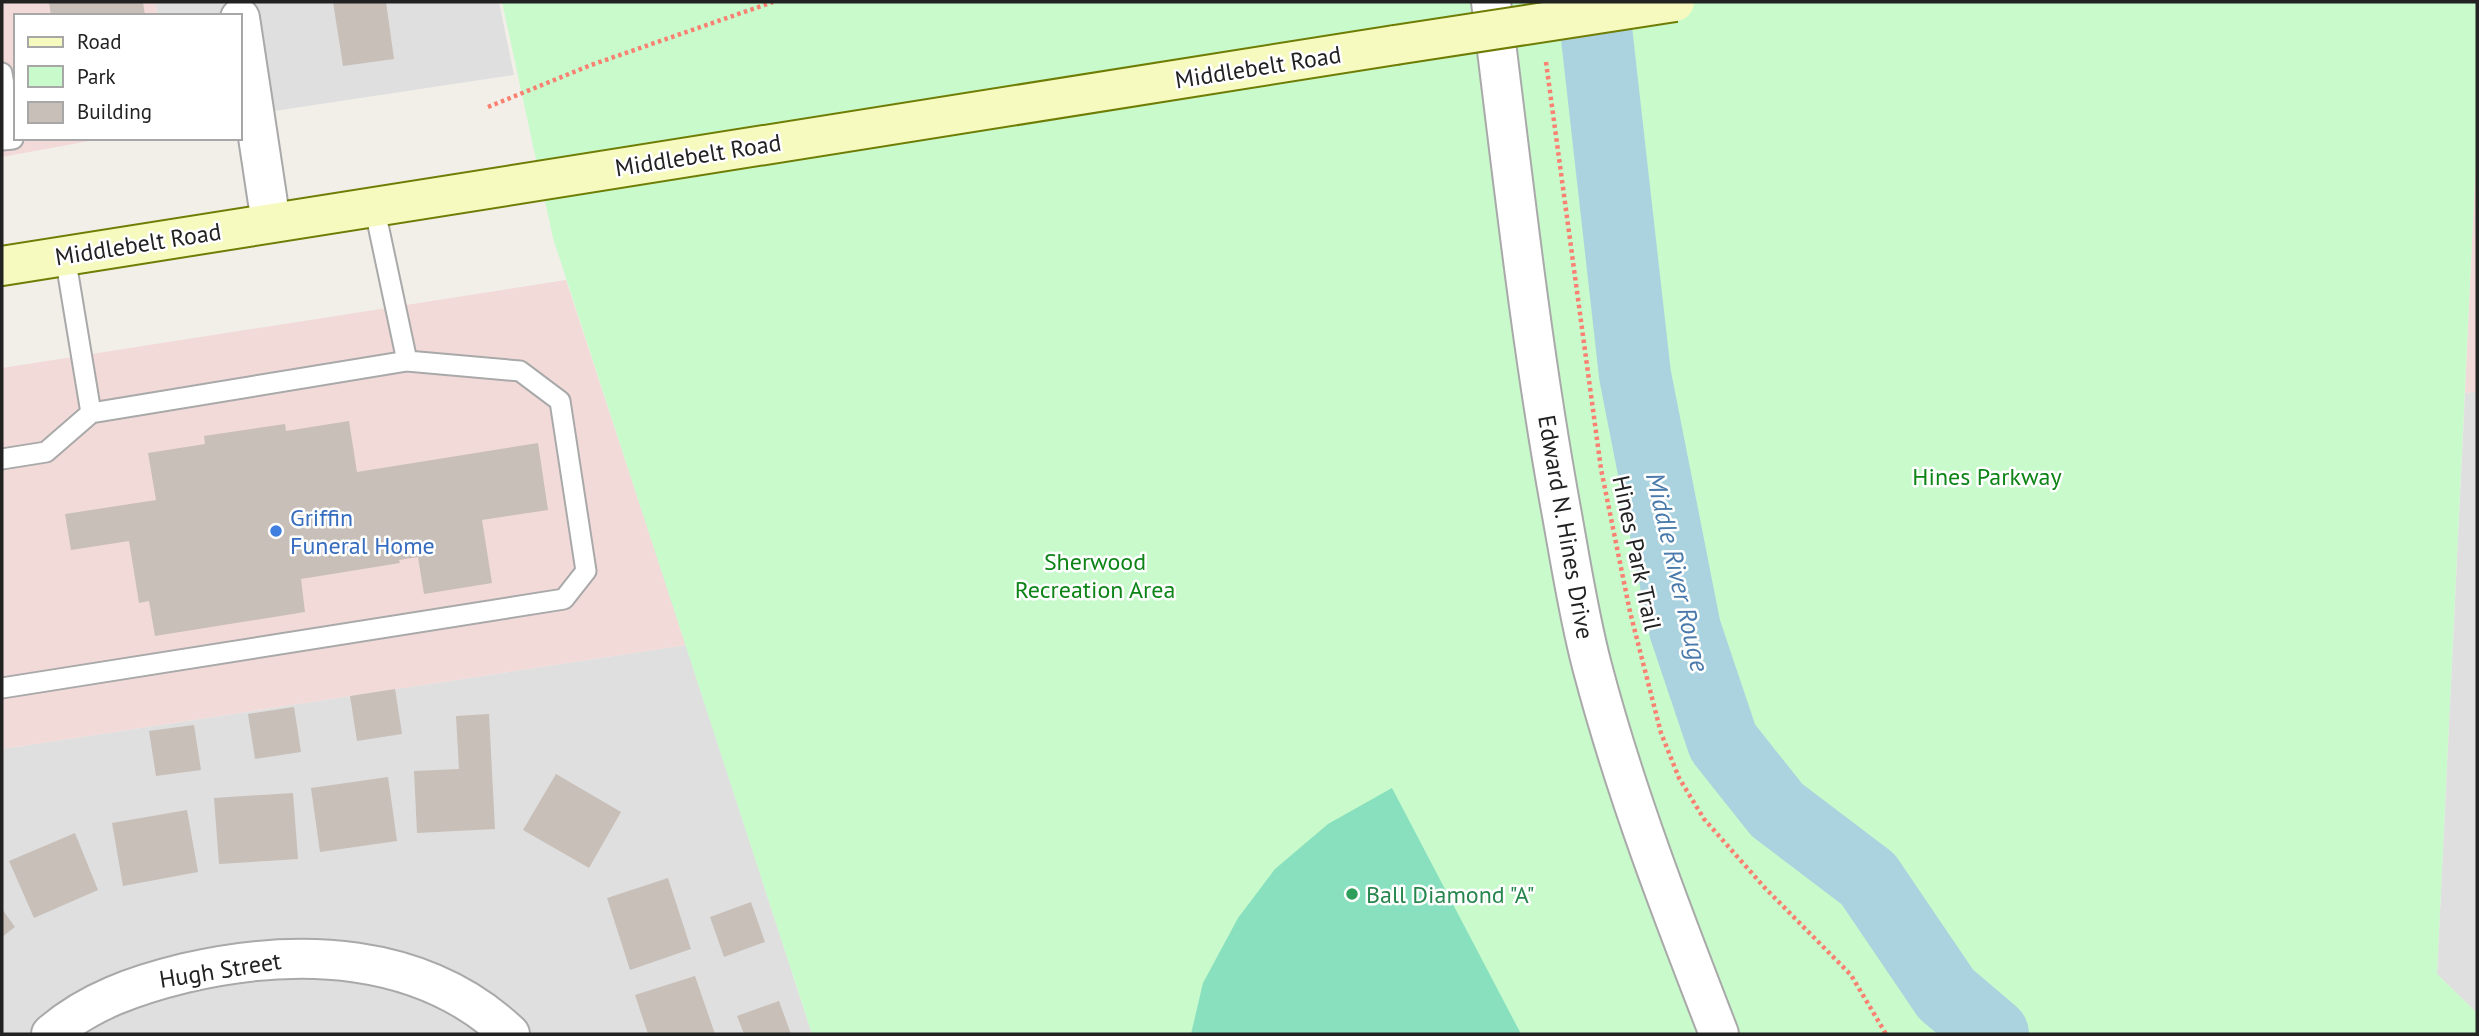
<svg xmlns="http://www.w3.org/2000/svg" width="2479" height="1036" viewBox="0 0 2479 1036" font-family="'PT Sans',sans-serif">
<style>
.residential{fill:#e0dfdf}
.commercial{fill:#f2dad9}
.park{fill:#c8facc}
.pitch{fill:#88e0be}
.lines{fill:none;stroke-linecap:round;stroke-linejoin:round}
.river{stroke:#aad3df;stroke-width:72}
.building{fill:#c7bfb8}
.service-casing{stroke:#a9a9a9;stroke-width:23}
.minor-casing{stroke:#a9a9a9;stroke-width:42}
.tertiary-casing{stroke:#a9a9a9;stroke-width:42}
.secondary-casing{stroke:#707d05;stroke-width:42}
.path{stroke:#fa8072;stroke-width:4.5;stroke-dasharray:3.5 3.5;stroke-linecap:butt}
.service{stroke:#fff;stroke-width:19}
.minor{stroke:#fff;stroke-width:38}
.tertiary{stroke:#fff;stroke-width:38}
.secondary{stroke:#f7fabf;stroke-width:38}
.secondary-bridge-casing{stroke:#707d05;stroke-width:42;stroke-linecap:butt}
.secondary-bridge{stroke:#f7fabf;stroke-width:38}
.shop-dot{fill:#3f7fe0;stroke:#fff;stroke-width:2.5}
.leisure-dot{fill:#2e9e5b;stroke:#fff;stroke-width:2.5}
.labels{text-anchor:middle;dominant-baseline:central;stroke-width:5;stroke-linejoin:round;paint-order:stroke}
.street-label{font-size:24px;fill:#222;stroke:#fff}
.park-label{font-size:24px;fill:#0c8416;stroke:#fff}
.shop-label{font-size:24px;fill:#366cbe;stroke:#fff;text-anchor:start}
.leisure-label{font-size:24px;fill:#27864d;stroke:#fff;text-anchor:start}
.water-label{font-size:26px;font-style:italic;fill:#4a7aab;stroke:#fff}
</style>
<rect width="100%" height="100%" fill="#f2efe9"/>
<path class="residential" d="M 155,2 L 499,2 L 514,75 L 240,116 L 240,16 L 158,16 Z
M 2477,391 L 2477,1013 L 2437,974 L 2465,393 Z
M 686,645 L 812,1034 L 2,1034 L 2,749 Z"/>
<path class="commercial" d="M 2,2 L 155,2 L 158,16 L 16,16 L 16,138 L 106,138 L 2,157 Z
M 2477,136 L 2477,391 L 2465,393 Z
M 566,280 L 686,645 L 2,749 L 2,368 Z"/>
<path class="park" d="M 502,2 L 2477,2 L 2477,136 L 2437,974 L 2477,1013 L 2477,1034 L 812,1034 L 553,238 Z"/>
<path class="pitch" d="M 1392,788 L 1521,1034 L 1191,1034 L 1203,983 L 1238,918 L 1275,869 L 1328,824 Z"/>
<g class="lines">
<path class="river" d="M 1593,2 L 1635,375 L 1685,629 L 1723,742 L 1777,810 L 1868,879 L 1946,994 L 1993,1034"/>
</g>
<path class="building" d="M 49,2 L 143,2 L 145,16 L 51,16 Z
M 333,2 L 386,2 L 394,59 L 343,66 Z
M 349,421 L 357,472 L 538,443 L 548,510 L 482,520 L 492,583 L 424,594 L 418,557 L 399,560 L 400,563 L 301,579 L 305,612 L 155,636 L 149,601 L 139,603 L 129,541 L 71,550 L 65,514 L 156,500 L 148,453 L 205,444 L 204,436 L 285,424 L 286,431 Z
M 395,689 L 402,734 L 357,741 L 350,696 Z
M 294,707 L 301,752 L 255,759 L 248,714 Z
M 489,714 L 495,829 L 417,833 L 414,771 L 459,769 L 456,716 Z
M 194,725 L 201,770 L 156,776 L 149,731 Z
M 556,774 L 621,812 L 589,868 L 523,830 Z
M 388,777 L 397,841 L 320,852 L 311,788 Z
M 293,793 L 298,859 L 219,864 L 214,798 Z
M 187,810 L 198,872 L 123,886 L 112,823 Z
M 75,833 L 98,890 L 34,918 L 9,861 Z
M 668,878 L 691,949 L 630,970 L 607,898 Z
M 751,902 L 765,942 L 724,957 L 710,917 Z
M 2,909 L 15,927 L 2,937 Z
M 695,976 L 715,1034 L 648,1034 L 635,995 Z
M 779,1001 L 791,1034 L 744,1034 L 737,1016 Z"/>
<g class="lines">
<g class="service-casing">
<path id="service" d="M 2,73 L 13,139 L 2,140
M 374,206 L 407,361
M 65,256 L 91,413
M 2,459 L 46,452 L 91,413 L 407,361 L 520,371 L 560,401 L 586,571 L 564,599 L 2,688"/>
</g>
<g class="minor-casing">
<path id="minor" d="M 240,18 L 271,223
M 51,1034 C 89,1001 136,985 185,973 C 297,947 422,951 510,1034"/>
</g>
<g class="tertiary-casing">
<path id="tertiary" d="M 1491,2 C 1512,169 1530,338 1560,504 C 1570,558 1578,613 1592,666 C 1625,792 1672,913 1719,1034"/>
</g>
<g class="secondary-casing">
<path id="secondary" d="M 2,266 L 1395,45"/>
</g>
<path class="path" d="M 1546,62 L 1601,469 L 1630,612 L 1661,733 L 1679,778 L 1704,819 L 1765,888 L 1851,975 L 1886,1034
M 488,107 L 591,65 L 773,2"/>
<use href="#service" class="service"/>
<use href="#minor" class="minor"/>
<use href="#tertiary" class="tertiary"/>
<use href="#secondary" class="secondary"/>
<g class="secondary-bridge-casing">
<path id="secondary-bridge" d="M 1395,45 L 1675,2"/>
</g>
<use href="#secondary-bridge" class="secondary-bridge"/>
</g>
<circle class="shop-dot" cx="276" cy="531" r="7"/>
<circle class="leisure-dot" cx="1352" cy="894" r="7"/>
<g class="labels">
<g class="street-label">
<text transform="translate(1258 67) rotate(-9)">Middlebelt Road</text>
<text transform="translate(698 155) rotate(-9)">Middlebelt Road</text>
<text transform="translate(138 244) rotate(-9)">Middlebelt Road</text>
<text transform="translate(1566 527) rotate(80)">Edward N. Hines Drive</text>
<text transform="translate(1637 553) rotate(78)">Hines Park Trail</text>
<text transform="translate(220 970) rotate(-9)">Hugh Street</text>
</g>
<g class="park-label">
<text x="1987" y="476">Hines Parkway</text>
<text x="1095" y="561">Sherwood<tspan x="1095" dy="28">Recreation Area</tspan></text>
</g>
<g class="shop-label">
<text x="290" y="517">Griffin<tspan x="290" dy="28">Funeral Home</tspan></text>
</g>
<g class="leisure-label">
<text x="1366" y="894">Ball Diamond "A"</text>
</g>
<g class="water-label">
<text transform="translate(1678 572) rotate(77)">Middle River Rouge</text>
</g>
</g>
<rect width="2479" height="1036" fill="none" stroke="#222222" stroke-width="7"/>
<rect x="14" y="14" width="228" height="126" fill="#ffffff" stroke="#a7a7a7" stroke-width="2"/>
<rect x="28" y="37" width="35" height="10" fill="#f7fabf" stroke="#a7a7a7" stroke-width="2"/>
<text x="77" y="49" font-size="21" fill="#222222">Road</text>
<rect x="28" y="66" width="35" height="21" fill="#c8facc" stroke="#a7a7a7" stroke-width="2"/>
<text x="77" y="84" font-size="21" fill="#222222">Park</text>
<rect x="28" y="102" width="35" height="21" fill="#c7bfb8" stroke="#a7a7a7" stroke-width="2"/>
<text x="77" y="119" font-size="21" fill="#222222">Building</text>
</svg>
